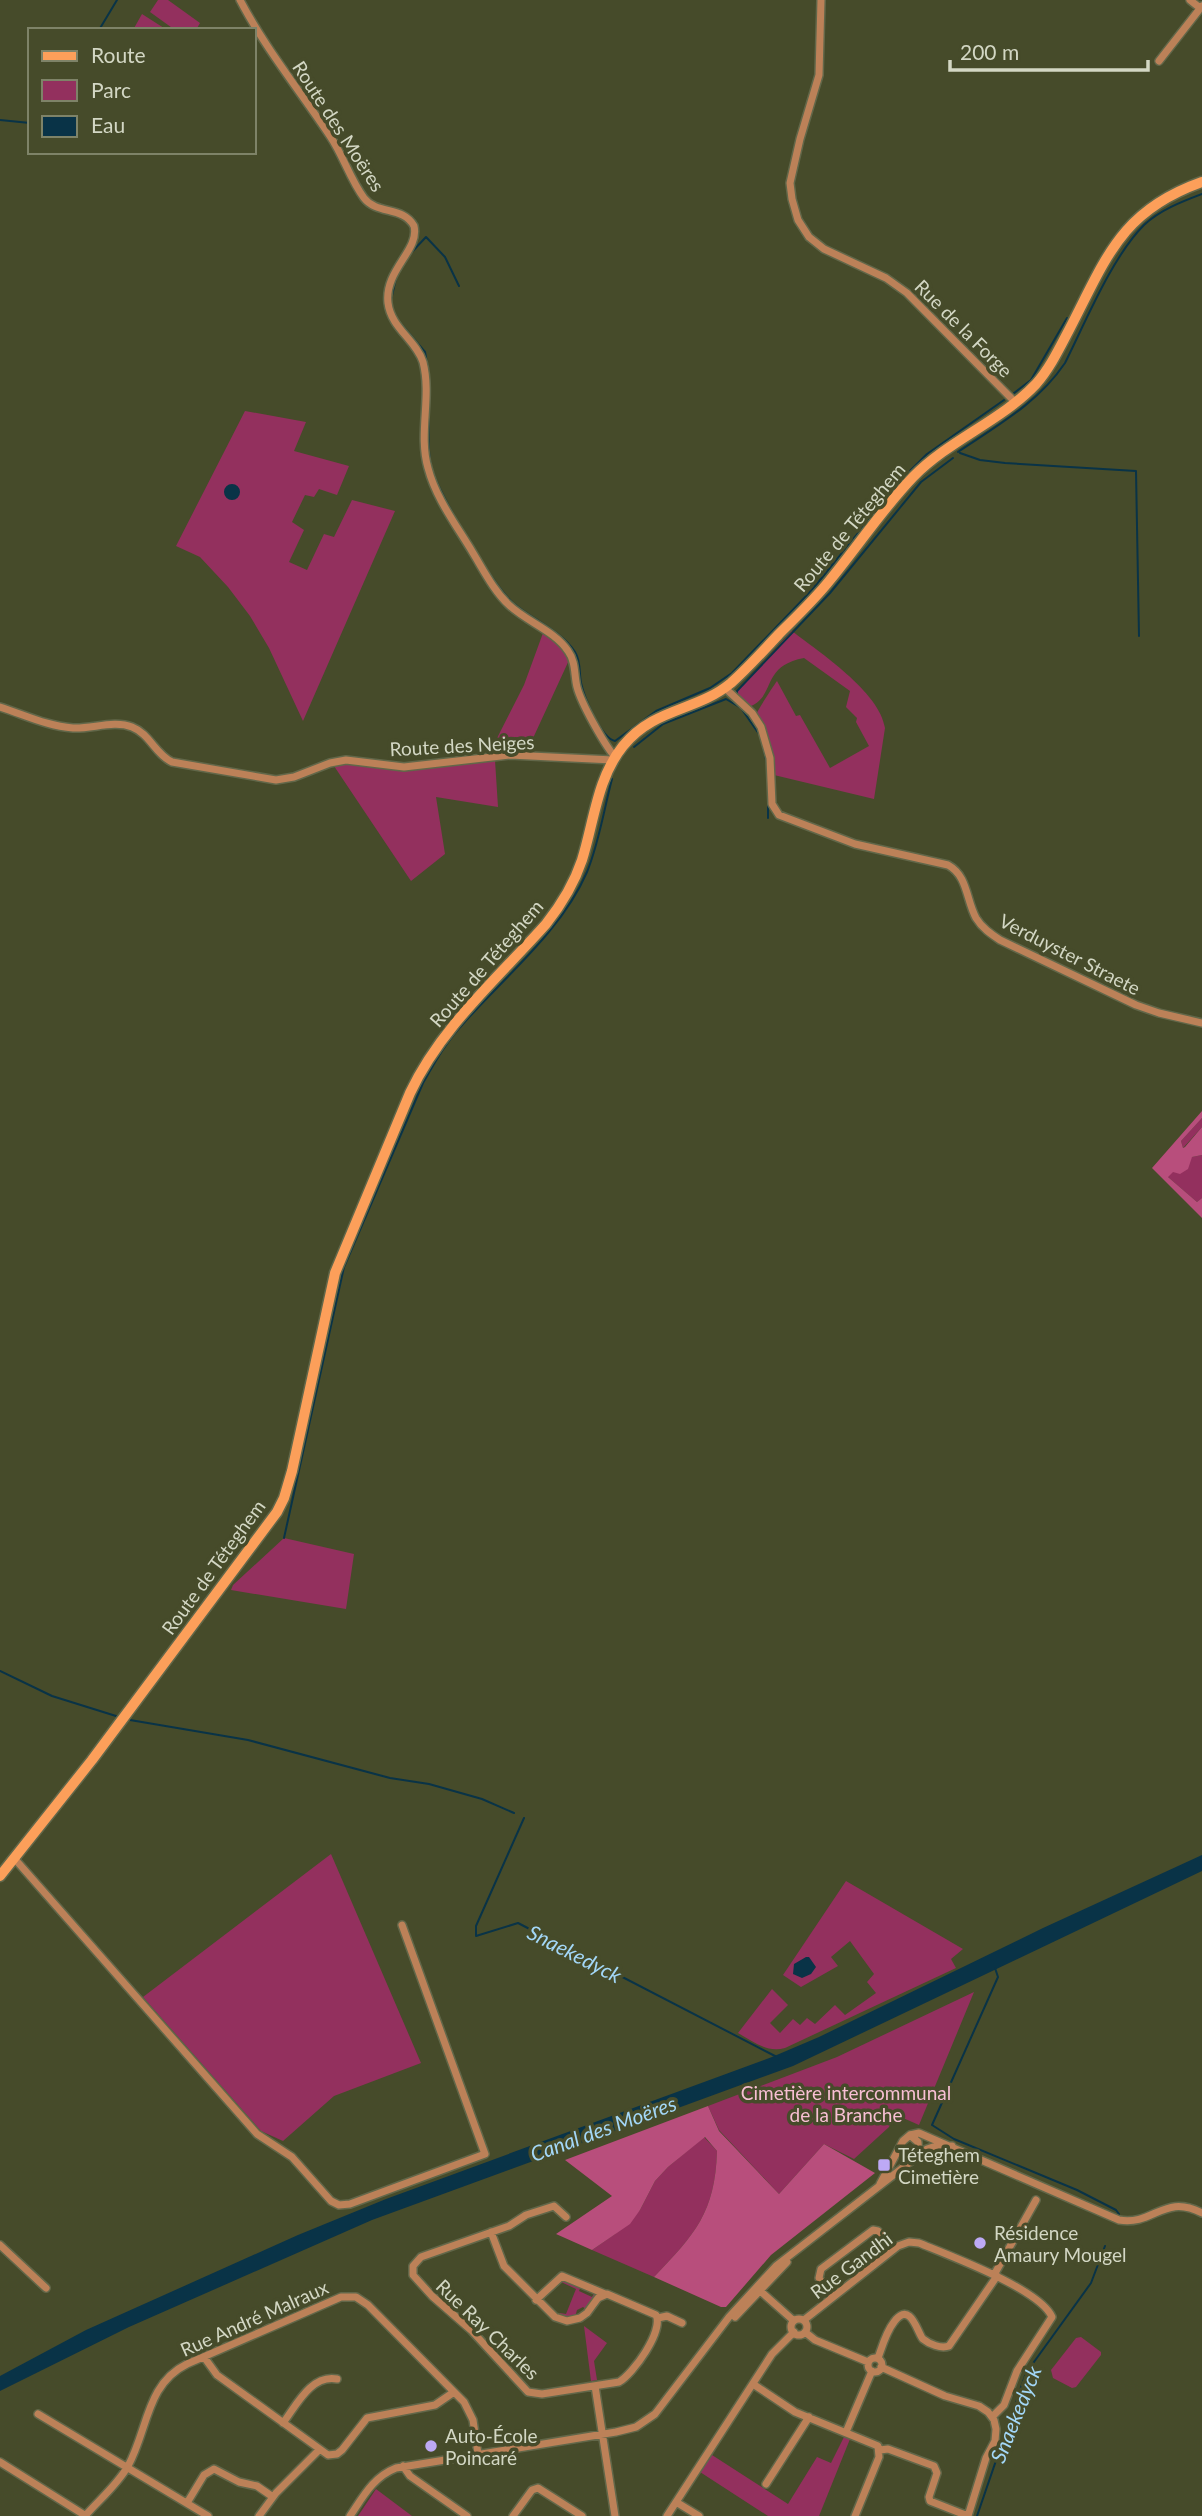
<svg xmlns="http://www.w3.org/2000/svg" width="1202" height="2516" viewBox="0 0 1202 2516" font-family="Lato,sans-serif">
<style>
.green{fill:#93305e}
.forest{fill:#b84e7c}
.water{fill:#093347}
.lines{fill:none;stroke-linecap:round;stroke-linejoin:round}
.stream{stroke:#093347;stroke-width:2}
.minor-casing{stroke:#626749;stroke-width:10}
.secondary-casing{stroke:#626749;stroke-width:13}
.minor{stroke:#bc8158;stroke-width:7}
.secondary{stroke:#fc9f5a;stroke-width:10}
.poi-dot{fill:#bda9f5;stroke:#464b2a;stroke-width:2.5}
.labels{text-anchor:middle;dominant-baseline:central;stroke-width:7;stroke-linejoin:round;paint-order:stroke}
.street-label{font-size:19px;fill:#d3d7c4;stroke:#464b2a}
.park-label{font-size:19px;fill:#f8bfd4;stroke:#464b2a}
.poi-label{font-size:19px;fill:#d3d7c4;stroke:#464b2a;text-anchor:start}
.water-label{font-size:21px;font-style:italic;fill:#a3d7f7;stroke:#464b2a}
</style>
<rect width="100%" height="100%" fill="#464b2a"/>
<path class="green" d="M 158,0 L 168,0 L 200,23 L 196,30 L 175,30 L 150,12 Z
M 142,14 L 167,30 L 133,30 Z
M 245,411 L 306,422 L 294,451 L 349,466 L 337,495 L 319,489 L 314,497 L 305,495 L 292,522 L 304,530 L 289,562 L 307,570 L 324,534 L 334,537 L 352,500 L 395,511 L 303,721 L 269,648 L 250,616 L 228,587 L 200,557 L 176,546 Z
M 792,631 C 819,652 880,692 885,728 L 874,799 L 774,775 L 756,715 C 757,711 774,685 777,681 L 796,716 L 800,715 L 830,768 L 869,746 L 856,722 L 857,718 L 846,707 L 850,691 L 804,658 C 761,666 776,695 751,706 L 742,702 L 737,691 Z
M 543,633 L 558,644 L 570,658 L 528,749 L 490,752 L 524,685 Z
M 495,760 L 498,807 L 436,797 L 445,854 L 411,881 L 334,766 L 343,763 L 407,771 Z
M 1202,1118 L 1202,1127 L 1183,1148 L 1181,1141 Z
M 1202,1155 L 1202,1198 L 1197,1202 L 1168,1177 L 1168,1174 L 1192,1157 Z
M 284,1538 L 354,1554 L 346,1609 L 231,1590 L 233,1585 Z
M 331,1854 L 421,2063 L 334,2096 L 283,2141 L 261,2131 L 143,1997 Z
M 846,1881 L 963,1949 L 951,1959 L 956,1968 L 785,2048 C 767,2053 754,2042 738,2033 L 772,1989 L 788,2005 L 770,2023 L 780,2033 L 793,2019 L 800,2025 L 807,2018 L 815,2024 L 835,2005 L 845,2015 L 876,1993 L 867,1982 L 874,1974 L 850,1941 L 831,1957 L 838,1966 L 801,1987 L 783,1975 Z
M 974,1992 L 919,2125 L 894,2114 L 889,2127 L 854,2159 L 824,2144 L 779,2194 L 719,2130 L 708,2106 L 837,2057 Z
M 704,2137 L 717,2151 C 715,2213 695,2234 654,2277 L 592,2250 L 615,2234 L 640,2210 L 655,2181 L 668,2167 Z
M 562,2279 L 581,2286 L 579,2291 L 592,2297 L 595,2292 L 597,2293 L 587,2310 L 583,2307 L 577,2310 L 575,2317 L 569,2318 L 559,2316 L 560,2313 L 566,2314 L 576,2289 L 559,2281 Z
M 584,2326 L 607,2343 L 594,2361 L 597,2380 L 591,2381 Z
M 1081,2337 L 1101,2352 L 1101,2355 L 1076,2387 L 1072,2388 L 1053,2378 L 1051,2370 L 1076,2338 Z
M 844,2437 L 850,2439 L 819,2516 L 768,2516 L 700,2472 L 712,2455 L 788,2504 L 817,2457 L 831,2463 Z
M 376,2489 L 412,2516 L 358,2516 Z"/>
<path class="forest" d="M 1202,1111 L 1202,1118 L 1181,1141 L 1183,1148 L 1185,1147 L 1202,1127 L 1202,1155 L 1192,1157 L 1188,1169 L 1180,1174 L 1173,1172 L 1168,1177 L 1197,1202 L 1202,1198 L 1202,1218 L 1152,1168 Z
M 708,2106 L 719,2131 L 779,2194 L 824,2144 L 875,2173 L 771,2255 L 726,2307 L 721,2307 L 654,2277 C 695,2234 715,2213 717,2151 L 705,2137 L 668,2167 L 655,2181 L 640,2210 L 630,2224 L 592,2250 L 556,2234 L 612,2196 L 565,2160 Z"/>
<path class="water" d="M224 492a8 8 0 1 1 16 0a8 8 0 1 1-16 0Z
M 1202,1855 L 1202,1871 L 793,2066 L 372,2220 L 129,2327 L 0,2391 L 0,2376 L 86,2330 L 298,2235 L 386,2199 L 772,2057 L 819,2037 L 1043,1928 Z
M 806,1957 L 809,1957 L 816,1967 L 811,1974 L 802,1978 L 793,1974 L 794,1964 Z"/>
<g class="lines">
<path class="stream" d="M 99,30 L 117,0
M 0,120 L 30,123
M 409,255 L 426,237 L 445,257 L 459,286
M 391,300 L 396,278
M 401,324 L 425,352 L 429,375
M 1014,393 L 1031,380 L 1067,318
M 429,413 C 429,430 427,449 431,466 C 438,493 492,584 513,603 C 533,620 560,630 575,652 C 581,661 579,673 581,683 C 584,697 601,738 615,741 L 656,711 L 710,688 L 732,673 L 812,590 L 902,479 L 927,454 L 1004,400
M 958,452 C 998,425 1038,403 1065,363 C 1086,321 1112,257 1144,225 C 1160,210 1181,202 1202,194
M 960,453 L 980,460 L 1005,463 L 1136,471 L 1139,636
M 737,696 L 737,691 L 830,593 L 921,482 L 953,458
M 763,746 L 767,764
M 634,747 L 663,724 L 726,699 L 741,708 L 759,734
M 768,791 L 768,818
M 284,1538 L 344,1267 L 423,1083 C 435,1062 446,1042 462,1025 C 504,977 561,932 587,872 C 599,843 604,809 612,779
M 0,1671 L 52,1696 L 116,1716
M 130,1720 L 248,1740 L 390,1778 L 429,1784 L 482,1799 L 514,1813
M 524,1818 L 476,1926 L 476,1936 L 518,1923 L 775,2056
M 995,1968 L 998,1977 L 932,2125 L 954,2139 L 1077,2190 L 1116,2210 L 1119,2214
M 977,2516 L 1026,2373 L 1091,2283 L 1105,2246"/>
<g class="minor-casing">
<path id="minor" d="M 240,0 C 265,48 300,91 330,136 C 343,155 350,179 364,198 C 377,215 403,206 414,226 C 420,250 384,270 388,303 C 391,328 416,340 423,362 C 432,397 418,434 428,468 C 436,499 457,526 473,553 C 484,571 494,591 509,605 C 527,622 555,631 568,651 C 576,662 574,675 577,687 C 581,703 604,744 615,757
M 821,0 L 819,75 L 800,139 L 790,183 L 792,199 L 798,220 L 809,237 L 824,249 L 886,278 L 907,293 L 1015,402
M 1190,0 L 1200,8
M 1159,61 L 1202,6
M 725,688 L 752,713 L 761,727 L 770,758 L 772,804 L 779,815 L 855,844 L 948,865 C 968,876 966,900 976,918 C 982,928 991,934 1000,940 L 1136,1005 L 1159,1013 L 1202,1023
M 0,707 C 25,715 47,726 73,728 C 92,729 114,720 132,727 C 150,734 155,754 172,762 L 276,780 L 294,777 L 330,763 L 346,760 L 404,767 L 510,755 L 613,760
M 14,1858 L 257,2134 L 292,2157 L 331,2201 L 339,2205 L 350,2204 L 485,2154 L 402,1925
M 910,2135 L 918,2142 L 919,2155
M 880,2184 L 903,2141 L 910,2135 L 919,2133 L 1119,2220 C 1154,2226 1164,2193 1202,2213
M 491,2232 L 504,2266 L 555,2317 L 567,2321 L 580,2318 L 587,2313 L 598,2298 L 607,2294 L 656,2315 C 664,2331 633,2374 619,2382 L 542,2394 L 528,2392 L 471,2330 L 432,2296 L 413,2275 L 413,2266 L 421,2257 L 509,2226 L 526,2215 L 554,2206 L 566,2217
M 0,2245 L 46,2288
M 994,2275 L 1036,2200
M 758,2289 L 794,2321
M 833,2297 L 819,2278 L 821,2269 L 873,2230 L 878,2231 L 893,2250
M 536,2300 L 562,2276 L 605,2294
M 735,2317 L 787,2262
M 658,2318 L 667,2316 L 682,2323
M791 2327a8 8 0 1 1 16 0a8 8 0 1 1-16 0Z
M 804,2320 L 898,2246 L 909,2242 L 919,2243 C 948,2255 1040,2289 1052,2317 L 1017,2371 L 1004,2405 L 992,2417
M 805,2332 L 815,2340 L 868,2362
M 204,2357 L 217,2375 L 328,2455 L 337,2454 L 342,2450 L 367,2418 L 435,2405 L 454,2392
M868 2365a7 7 0 1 1 14 0a7 7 0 1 1-14 0Z
M 878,2358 C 882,2347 886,2332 894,2322 C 911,2299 918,2335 923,2339 C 929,2344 941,2349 949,2346 L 997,2276
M 881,2367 L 945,2396 L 979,2406 L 988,2412 L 994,2420 L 996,2429 L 995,2441 L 986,2458 L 968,2516
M 753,2384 L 795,2412 L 878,2446 L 879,2457 L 855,2516
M 595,2386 L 615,2516
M 38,2414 L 208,2516
M 283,2423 C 296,2406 311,2374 337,2379
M 846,2432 L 872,2371
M 880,2450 L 888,2449 L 934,2466 L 937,2473 L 929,2497 L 930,2501 L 968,2516
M 0,2462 L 86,2516
M 403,2466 L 410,2476 L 467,2516
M 766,2484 L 809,2417
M 676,2502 L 699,2516
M 187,2503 L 204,2475 L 214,2469 L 239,2482 L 257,2486 L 273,2497
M 85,2516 C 99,2500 118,2484 128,2466 C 148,2430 146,2384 187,2364 L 341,2297 L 356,2297 L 368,2305 L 464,2402 L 473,2420 L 478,2454
M 259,2516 L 276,2493 L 319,2450
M 350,2516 C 363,2497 373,2477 396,2468 L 616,2432 L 636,2427 L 655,2414 L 729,2317 L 776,2266 L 927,2149 L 939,2145 L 952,2146
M 513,2516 L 532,2490 L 538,2488 L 582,2516
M 667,2516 L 772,2354 L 794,2332"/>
</g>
<g class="secondary-casing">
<path id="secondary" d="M 0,1876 L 92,1760 L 277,1512 L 284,1498 L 292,1471 L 335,1273 L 410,1093 C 441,1027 498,978 546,924 C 561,905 574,884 582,860 C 594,822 597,778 623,746 C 655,707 696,712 731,683 C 748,668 764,650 779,634 C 797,616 815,599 830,580 C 858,546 883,508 913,477 C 949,440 1001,421 1036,384 C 1050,368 1059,349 1069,330 C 1106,259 1120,211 1202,182"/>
</g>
<use href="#minor" class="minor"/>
<use href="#secondary" class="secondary"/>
</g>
<g class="poi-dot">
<rect x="877" y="2158" width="14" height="14" rx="3.5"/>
<circle cx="980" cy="2243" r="7"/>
<circle cx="431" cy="2446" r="7"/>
</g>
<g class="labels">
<g class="street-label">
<text transform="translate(339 126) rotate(57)">Route des Moëres</text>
<text transform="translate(964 328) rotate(45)">Rue de la Forge</text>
<text transform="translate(849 527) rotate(-50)">Route de Téteghem</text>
<text transform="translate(462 745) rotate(-3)">Route des Neiges</text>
<text transform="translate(1070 954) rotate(27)">Verduyster Straete</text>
<text transform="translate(486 963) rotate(-49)">Route de Téteghem</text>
<text transform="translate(213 1567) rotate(-54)">Route de Téteghem</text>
<text transform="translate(851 2265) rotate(-37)">Rue Gandhi</text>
<text transform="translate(254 2318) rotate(-24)">Rue André Malraux</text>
<text transform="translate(488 2329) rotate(44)">Rue Ray Charles</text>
</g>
<g class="park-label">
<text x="846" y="2092">Cimetière intercommunal<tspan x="846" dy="22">de la Branche</tspan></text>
</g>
<g class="poi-label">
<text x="898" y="2154">Téteghem<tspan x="898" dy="22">Cimetière</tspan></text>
<text x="994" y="2232">Résidence<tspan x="994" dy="22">Amaury Mougel</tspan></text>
<text x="445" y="2435">Auto-École<tspan x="445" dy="22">Poincaré</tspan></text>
</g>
<g class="water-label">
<text transform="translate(575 1953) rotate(27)">Snaekedyck</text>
<text transform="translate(603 2128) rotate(-20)">Canal des Moëres</text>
<text transform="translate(1015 2414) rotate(-68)">Snaekedyck</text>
</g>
</g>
<rect x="28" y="28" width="228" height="126" fill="#464b2a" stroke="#7e8368" stroke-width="2"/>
<rect x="42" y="51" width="35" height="10" fill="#fc9f5a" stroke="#7e8368" stroke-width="2"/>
<text x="91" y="63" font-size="21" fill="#d3d7c4">Route</text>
<rect x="42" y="80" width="35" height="21" fill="#93305e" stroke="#7e8368" stroke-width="2"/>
<text x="91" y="98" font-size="21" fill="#d3d7c4">Parc</text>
<rect x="42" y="116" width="35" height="21" fill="#093347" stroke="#7e8368" stroke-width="2"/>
<text x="91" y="133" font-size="21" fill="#d3d7c4">Eau</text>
<path d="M950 60v10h198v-10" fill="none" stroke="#d3d7c4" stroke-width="3.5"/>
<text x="960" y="60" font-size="21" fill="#d3d7c4" stroke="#464b2a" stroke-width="5" paint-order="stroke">200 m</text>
</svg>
